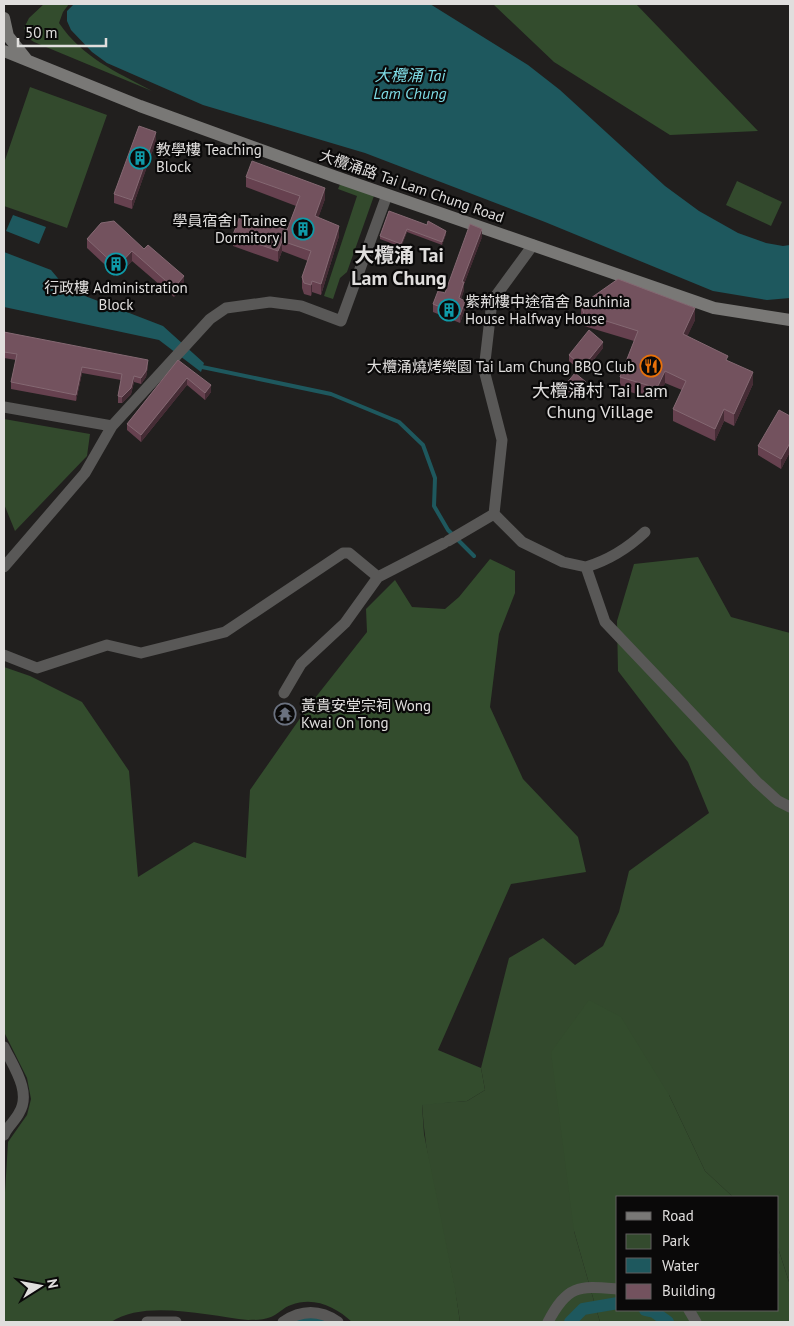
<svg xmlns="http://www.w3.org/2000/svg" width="794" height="1326" viewBox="0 0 794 1326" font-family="'PT Sans','Noto Sans TC',sans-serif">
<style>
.green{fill:#334a2d}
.forest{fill:#334c2d}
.water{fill:#1e585e}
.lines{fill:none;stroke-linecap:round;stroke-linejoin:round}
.stream{stroke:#1e585e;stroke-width:4}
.canal{stroke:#1e585e;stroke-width:12}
.street{stroke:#595857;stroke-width:11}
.secondary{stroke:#797876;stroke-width:12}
.wall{fill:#66414f}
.shaded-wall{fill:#452c35}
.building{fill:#73525e;stroke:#846872}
.labels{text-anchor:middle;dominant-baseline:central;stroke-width:4.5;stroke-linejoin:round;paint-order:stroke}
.poi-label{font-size:15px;fill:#e0dedd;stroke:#0a0909;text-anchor:start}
.street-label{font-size:15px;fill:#e0dedd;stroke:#0a0909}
.water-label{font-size:16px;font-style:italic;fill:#7fdce6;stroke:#0a0909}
.quarter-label{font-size:18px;fill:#e0dedd;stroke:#0a0909}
.district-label{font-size:20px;font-weight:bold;fill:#e0dedd;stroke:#0a0909}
</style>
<rect width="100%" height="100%" fill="#211f1e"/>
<path class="green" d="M 30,87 L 107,115 L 67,228 L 4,206 L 4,163 Z
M 737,181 L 782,202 L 771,226 L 726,205 Z
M 341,182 L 375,193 L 347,272 L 340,278 L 333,299 L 324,296 L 357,196 L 338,189 Z
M 4,419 L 90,434 L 87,456 L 15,531 L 4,504 Z
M 698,557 L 731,617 L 790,633 L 790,1285 L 778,1248 L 778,1197 L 733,1197 L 705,1171 L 669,1095 L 574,1231 L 600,1322 L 460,1322 C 450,1250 426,1176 422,1104 L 467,1101 L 485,1090 L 481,1068 L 509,958 L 543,938 L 575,965 L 603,946 L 619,912 L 629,871 L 709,813 L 688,762 L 618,671 L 617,621 L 634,564 Z"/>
<path class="forest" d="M 44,4 L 69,4 L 63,12 L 59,23 C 83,58 115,71 152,91 L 34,42 L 28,38 L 24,28 L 29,18 Z
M 493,4 L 636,4 L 758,131 L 670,135 L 554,62 Z
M 490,559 L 515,571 L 515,593 L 499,634 L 490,707 L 523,779 L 578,837 L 586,872 L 511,884 L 438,1050 L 481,1068 L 485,1090 L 467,1101 L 422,1105 L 424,1134 L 455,1288 L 460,1322 L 352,1322 C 336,1307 314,1296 291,1305 C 284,1307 278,1314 271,1317 C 264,1320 255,1320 248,1320 C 209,1316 145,1299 111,1322 L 4,1322 L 4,1209 L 8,1142 L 27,1115 L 31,1099 L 27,1078 L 4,1032 L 4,667 L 30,676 L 82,702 L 129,771 L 138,877 L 194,842 L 246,858 L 250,790 L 308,707 L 367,632 L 366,609 L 395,580 L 412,607 L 445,609 L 459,597 Z
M 589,1000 L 621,1017 L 669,1095 L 705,1171 L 733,1197 L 618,1197 L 618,1310 L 778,1310 L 778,1248 L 790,1285 L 790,1322 L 600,1322 L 574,1231 L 551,1052 Z"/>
<path class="water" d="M 74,4 L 430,4 L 528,65 L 560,90 L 665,186 L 699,211 L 738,233 L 766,243 L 783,246 L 790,245 L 790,298 L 767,300 L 713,291 L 545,222 L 365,153 L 203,105 L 107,63 L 92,52 L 71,30 L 67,21 L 67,11 Z
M 13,215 L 46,227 L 39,244 L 6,231 Z
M 4,252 L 51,270 L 67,289 L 163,326 L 204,363 L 201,372 L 159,340 L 4,307 Z"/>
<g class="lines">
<path class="stream" d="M 199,364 L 202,367 L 331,394 L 399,422 L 423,445 L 435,478 L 434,506 L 448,530 L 474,556"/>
<path class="canal" d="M 645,1310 L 654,1312 L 668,1322
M 293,1319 L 306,1318 L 322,1322
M 570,1322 L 583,1309 L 618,1303"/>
<path class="street" d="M 4,407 L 112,426
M 494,514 L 522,542 L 563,562 L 586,567 L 605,622 L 757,782 L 778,801 L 790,807
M 448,541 L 494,514 L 502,440 L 484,370 L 492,301 L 533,245
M 4,567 L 85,473 L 112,426 L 210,319 L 226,308 L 270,302 L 301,306 L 341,321 L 387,195
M 586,567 C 609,560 627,549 645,532
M 4,655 L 37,668 L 107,645 L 141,653 L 225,632 L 343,553 L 349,553 L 378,577
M 284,693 L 301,664 L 345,623 L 378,577 L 444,543
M 4,1047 C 13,1066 32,1092 19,1113 C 15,1121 7,1127 4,1135
M 689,1310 L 696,1322
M 147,1322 L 176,1322
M 283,1322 C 301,1310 319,1309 338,1322
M 548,1322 C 568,1284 579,1286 618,1289"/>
<path class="secondary" d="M 4,18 L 8,36 L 27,60
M 4,51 L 140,106 L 336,177 L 714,308 L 790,320"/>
</g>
<path class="wall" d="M 156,141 L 132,209 L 114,203 L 114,194 Z
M 246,177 L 325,199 L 318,218 L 339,236 L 321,295 L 312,292 L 311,296 L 304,294 L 302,288 L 302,277 L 308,261 L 282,251 L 278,262 L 233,246 L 233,235 L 287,230 L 296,206 L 246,187 Z
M 389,211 L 446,234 L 442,245 L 407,232 L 401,247 L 380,239 L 380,236 Z
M 101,223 L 184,285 L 174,297 L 132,261 L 117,276 L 87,248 L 87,239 Z
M 482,237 L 464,284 L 464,290 L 461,299 L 465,309 L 460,323 L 433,312 L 433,304 L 445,293 Z
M 581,305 L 695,320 L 687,336 L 728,361 L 753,384 L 734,426 L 724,421 L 715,441 L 673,421 L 673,409 L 682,390 L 665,383 L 657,400 L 620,389 L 620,377 L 634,341 L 584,326 L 581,316 Z
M 4,332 L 148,366 L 146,377 L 141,384 L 134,382 L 131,394 L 122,403 L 118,403 L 118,396 L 121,380 L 82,373 L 76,401 L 11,389 L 11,382 L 16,360 L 4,358 Z
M 603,348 L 583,373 L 569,361 L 569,355 Z
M 178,360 L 211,392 L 205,400 L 187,385 L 141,442 L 127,430 L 127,424 Z
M 566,384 L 586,389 L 577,399 L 566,390 Z
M 790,416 L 790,452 L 781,469 L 758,455 L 758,446 Z"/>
<path class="shaded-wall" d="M 156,132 L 156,141 L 132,209 L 132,200 Z
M 325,188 L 325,199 L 315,227 L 315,216 Z
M 339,226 L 339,236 L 321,295 L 321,284 Z
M 407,229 L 407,232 L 401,247 L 401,244 Z
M 482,229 L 482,237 L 464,284 L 464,290 L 459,306 L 459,298 L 462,282 Z
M 446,231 L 446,234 L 442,245 L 442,242 Z
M 282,241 L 282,251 L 278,262 L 278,251 Z
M 132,251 L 132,261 L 117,276 L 117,267 Z
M 184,276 L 184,285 L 174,297 L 174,288 Z
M 312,281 L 312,292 L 311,296 L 311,285 Z
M 465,301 L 465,309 L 460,323 L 460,315 Z
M 695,308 L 695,320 L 683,346 L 683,334 Z
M 603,342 L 603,348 L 583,373 L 583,367 Z
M 148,360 L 148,366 L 146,377 L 141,384 L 141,378 Z
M 82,367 L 82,373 L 76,401 L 76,395 Z
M 665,371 L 665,383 L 657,400 L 657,388 Z
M 753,372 L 753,384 L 734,426 L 734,414 Z
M 134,376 L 134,382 L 131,394 L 122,403 L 122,397 Z
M 187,378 L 187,385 L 141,442 L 141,435 Z
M 586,382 L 586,389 L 577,399 L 577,393 Z
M 211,385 L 211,392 L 205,400 L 205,393 Z
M 724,409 L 724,421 L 715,441 L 715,429 Z
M 790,443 L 790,452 L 781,469 L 781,459 Z"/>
<path class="building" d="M 139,126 L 156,132 L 132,200 L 114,194 Z
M 252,161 L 325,188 L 315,216 L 339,226 L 321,284 L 312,281 L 311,285 L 304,283 L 302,277 L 311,251 L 282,241 L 278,251 L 233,235 L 241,213 L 287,230 L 300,196 L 246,177 Z
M 389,211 L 427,225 L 428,221 L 446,231 L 442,242 L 407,229 L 401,244 L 380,236 Z
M 114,221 L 144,249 L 148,245 L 184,276 L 174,288 L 132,251 L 117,267 L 87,239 L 101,223 Z
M 470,224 L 482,229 L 462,282 L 464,282 L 459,298 L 465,301 L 460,315 L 433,304 L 438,291 L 445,293 Z
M 618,279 L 695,308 L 683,334 L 728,356 L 726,360 L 753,372 L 734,414 L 724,409 L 715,429 L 673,409 L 686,381 L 665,371 L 657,388 L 620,377 L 638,331 L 584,314 L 581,305 Z
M 589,330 L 603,342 L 583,367 L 569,355 Z
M 4,332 L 148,360 L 146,371 L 141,378 L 134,376 L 131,388 L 122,397 L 118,396 L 122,374 L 82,367 L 76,395 L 11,382 L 17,354 L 4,352 Z
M 178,360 L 211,385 L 205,393 L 187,378 L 141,435 L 127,424 Z
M 575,373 L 586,382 L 577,393 L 566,384 Z
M 779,410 L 790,416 L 790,443 L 781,459 L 758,446 Z"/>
<defs>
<g id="building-ring" transform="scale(1.125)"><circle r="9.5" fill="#0a0909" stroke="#0f9aa8" stroke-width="1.5"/><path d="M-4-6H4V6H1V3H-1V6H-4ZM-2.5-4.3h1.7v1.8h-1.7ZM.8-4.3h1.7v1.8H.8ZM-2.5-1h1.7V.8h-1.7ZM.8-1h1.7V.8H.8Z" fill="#0f9aa8"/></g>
<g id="restaurant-ring" transform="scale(1.125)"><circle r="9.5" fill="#0a0909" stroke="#e8710a" stroke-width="1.5"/><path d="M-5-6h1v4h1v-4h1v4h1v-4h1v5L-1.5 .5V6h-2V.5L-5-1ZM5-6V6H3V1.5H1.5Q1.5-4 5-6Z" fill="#e8710a"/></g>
<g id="temple-ring" transform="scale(1.125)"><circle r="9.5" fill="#0a0909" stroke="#6b7280" stroke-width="1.5"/><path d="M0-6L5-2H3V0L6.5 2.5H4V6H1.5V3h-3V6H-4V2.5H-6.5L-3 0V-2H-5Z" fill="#6b7280"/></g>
</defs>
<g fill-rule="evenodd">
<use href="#building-ring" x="140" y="158"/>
<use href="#building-ring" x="303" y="229"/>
<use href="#building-ring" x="116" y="264"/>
<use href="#building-ring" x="449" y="310"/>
<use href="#restaurant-ring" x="651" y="366"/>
<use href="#temple-ring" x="285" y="714"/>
</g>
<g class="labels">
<g class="poi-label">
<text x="156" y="149">教學樓 Teaching<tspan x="156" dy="17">Block</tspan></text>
<text x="287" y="220" text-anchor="end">學員宿舍I Trainee<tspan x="287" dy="17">Dormitory I</tspan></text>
<text x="116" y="287" text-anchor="middle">行政樓 Administration<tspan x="116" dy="17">Block</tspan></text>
<text x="465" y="301">紫荊樓中途宿舍 Bauhinia<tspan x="465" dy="17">House Halfway House</tspan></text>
<text x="635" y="366" text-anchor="end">大欖涌燒烤樂園 Tai Lam Chung BBQ Club</text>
<text x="301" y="705">黃貴安堂宗祠 Wong<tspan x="301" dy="17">Kwai On Tong</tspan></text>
</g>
<g class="street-label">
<text transform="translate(412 186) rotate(19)">大欖涌路 Tai Lam Chung Road</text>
</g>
<g class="water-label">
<text x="410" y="75">大欖涌 Tai<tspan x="410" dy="18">Lam Chung</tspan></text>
</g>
<g class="quarter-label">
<text x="600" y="390">大欖涌村 Tai Lam<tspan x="600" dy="21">Chung Village</tspan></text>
</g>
<g class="district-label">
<text x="399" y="255">大欖涌 Tai<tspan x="399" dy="23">Lam Chung</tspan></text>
</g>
</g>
<rect width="794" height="1326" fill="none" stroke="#e0dedd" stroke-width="10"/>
<rect x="616" y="1196" width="162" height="115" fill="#0a0909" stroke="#605e5e"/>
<rect x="626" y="1212" width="25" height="8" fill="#797876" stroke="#605e5e"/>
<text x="662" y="1221" font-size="15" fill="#e0dedd">Road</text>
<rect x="626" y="1234" width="25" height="15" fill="#334a2d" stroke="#605e5e"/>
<text x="662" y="1246" font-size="15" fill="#e0dedd">Park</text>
<rect x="626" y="1258" width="25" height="15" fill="#1e585e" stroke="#605e5e"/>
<text x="662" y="1271" font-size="15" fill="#e0dedd">Water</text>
<rect x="626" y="1284" width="25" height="15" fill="#73525e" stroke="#605e5e"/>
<text x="662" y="1296" font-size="15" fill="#e0dedd">Building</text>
<g transform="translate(40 1286) rotate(79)" stroke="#0a0909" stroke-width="4" paint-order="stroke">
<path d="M0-4L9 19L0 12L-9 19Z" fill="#e0dedd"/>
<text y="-8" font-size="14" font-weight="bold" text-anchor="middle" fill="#e0dedd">N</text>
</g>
<path d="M18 38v8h88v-8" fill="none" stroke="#e0dedd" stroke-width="2.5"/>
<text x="25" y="38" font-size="15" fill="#e0dedd" stroke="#0a0909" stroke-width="4" paint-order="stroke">50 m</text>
</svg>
